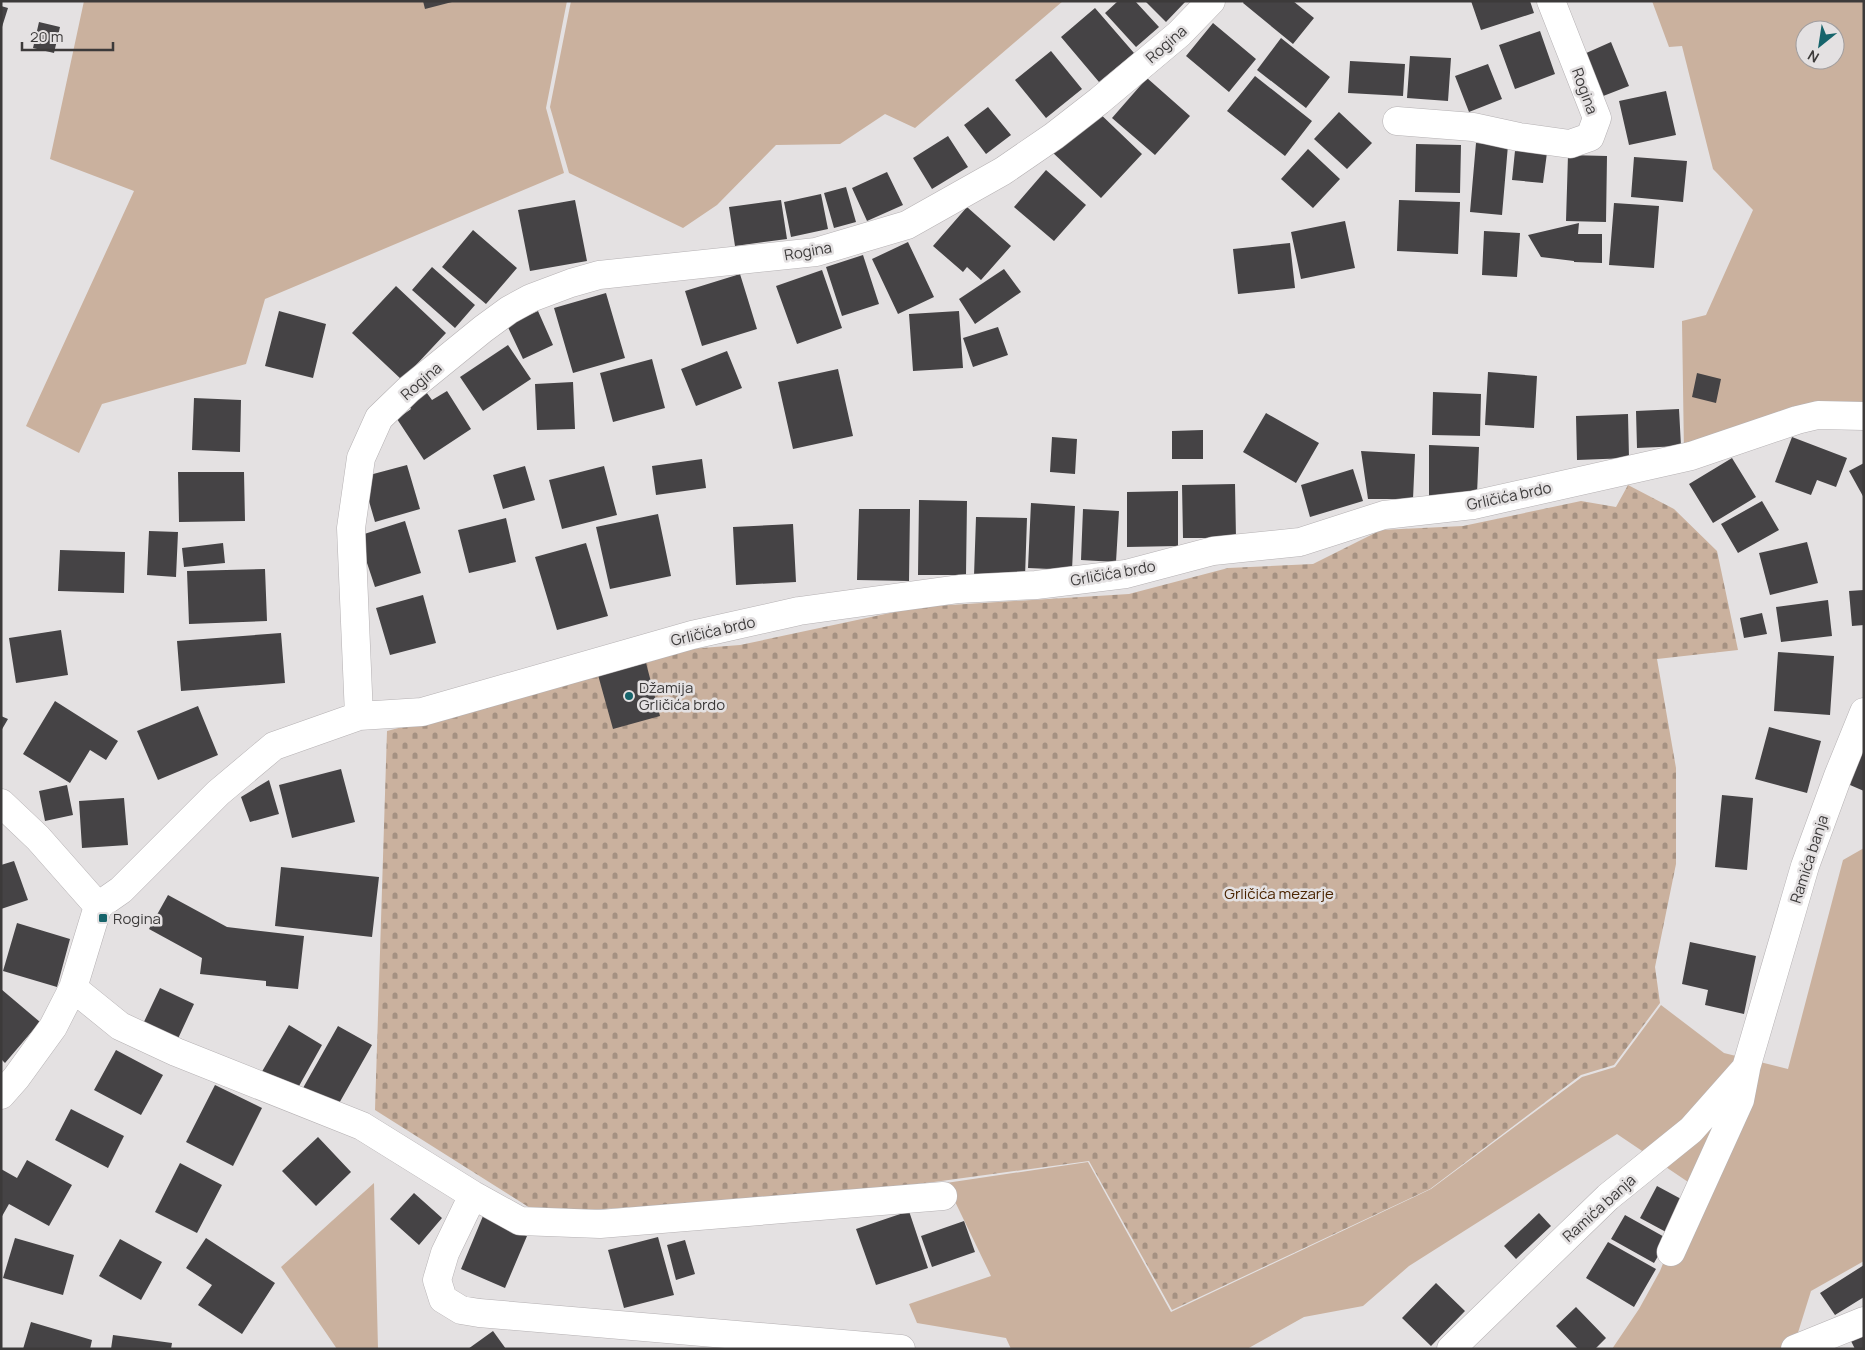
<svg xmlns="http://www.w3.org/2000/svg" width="1865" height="1350" viewBox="0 0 1865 1350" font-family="Manrope,sans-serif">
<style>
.grass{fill:#cab19e;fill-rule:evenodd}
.cemetery{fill:url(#cemetery-stones)}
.building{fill:#454345}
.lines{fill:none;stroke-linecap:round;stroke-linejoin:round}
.minor-casing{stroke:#b5b1b3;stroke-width:29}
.minor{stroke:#fff;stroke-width:28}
.poi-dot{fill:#16646b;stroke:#e4e1e2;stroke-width:2}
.labels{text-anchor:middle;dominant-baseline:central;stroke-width:5;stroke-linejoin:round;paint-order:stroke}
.street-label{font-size:15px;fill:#3c3a3a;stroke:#e4e1e2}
.poi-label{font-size:15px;fill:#3c3a3a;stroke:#e4e1e2;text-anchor:start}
.park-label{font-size:15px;fill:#4a2400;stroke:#e4e1e2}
</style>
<defs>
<pattern id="cemetery-stones" width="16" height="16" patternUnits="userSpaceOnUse" patternTransform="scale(1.25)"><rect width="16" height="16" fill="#cab19e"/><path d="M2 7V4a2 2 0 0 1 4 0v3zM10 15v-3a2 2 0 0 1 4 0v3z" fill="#a59182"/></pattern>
</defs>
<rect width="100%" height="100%" fill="#e4e1e2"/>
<path class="grass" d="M 84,1 L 567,1 L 546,108 L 564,173 L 265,299 L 246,364 L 102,404 L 79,453 L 26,426 L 134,191 L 50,159 Z
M 571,1 L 1063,1 L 915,128 L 885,114 L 840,144 L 776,145 L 717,205 L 683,228 L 569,173 L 550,107 Z
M 1652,1 L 1864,1 L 1864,407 L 1684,453 L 1682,321 L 1706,315 L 1753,210 L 1713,169 L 1682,46 L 1669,47 ZM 1805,30 L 1835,30 L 1835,60 L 1805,60 Z
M 1864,848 L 1864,1261 L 1811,1291 L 1796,1339 L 1782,1349 L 1612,1349 L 1639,1309 L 1660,1271 L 1694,1186 L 1617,1134 L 1409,1266 L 1363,1306 L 1304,1317 L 1247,1349 L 1011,1349 L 1006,1338 L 917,1323 L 909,1304 L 991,1276 L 946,1183 L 1088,1162 L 1171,1312 L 1431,1189 L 1582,1077 L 1615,1067 L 1661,1005 L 1724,1053 L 1788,1069 L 1843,860 Z
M 374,1183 L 378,1349 L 337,1349 L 281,1267 Z"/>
<path class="cemetery" d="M 1628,485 L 1674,509 L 1717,551 L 1738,650 L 1657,659 L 1676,768 L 1676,864 L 1655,967 L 1660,1003 L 1614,1065 L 1581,1075 L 1430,1189 L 1172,1310 L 1089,1161 L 934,1182 L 812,1196 L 538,1213 L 375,1110 L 387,731 L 646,663 L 689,649 L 740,645 L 918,607 L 1129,594 L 1228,568 L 1313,564 L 1381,530 L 1463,526 L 1581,501 L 1616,507 Z"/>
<path class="building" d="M 423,1 L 452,1 L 452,2 L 425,9 Z
M 1118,1 L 1135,1 L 1159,27 L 1136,47 L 1105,13 Z
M 1145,1 L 1186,1 L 1166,22 Z
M 1244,1 L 1293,1 L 1314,18 L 1293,44 L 1243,3 Z
M 1471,1 L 1530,1 L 1534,13 L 1481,30 Z
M 1,6 L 8,8 L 2,27 L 1,27 Z
M 1095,8 L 1134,53 L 1099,82 L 1061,37 Z
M 39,22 L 60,27 L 54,53 L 33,48 Z
M 1213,23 L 1256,59 L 1229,92 L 1186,56 Z
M 1540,31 L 1555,74 L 1515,89 L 1499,45 Z
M 1281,38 L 1330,77 L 1306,108 L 1257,70 Z
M 1611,42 L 1629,86 L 1593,100 L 1575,58 Z
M 1051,51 L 1082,89 L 1046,118 L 1015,80 Z
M 1410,56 L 1451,58 L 1448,101 L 1407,98 Z
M 1350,61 L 1405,64 L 1403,96 L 1348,93 Z
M 1488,64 L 1502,99 L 1469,112 L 1455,76 Z
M 1255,76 L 1312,121 L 1285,156 L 1227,111 Z
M 1147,78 L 1190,116 L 1155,155 L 1112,118 Z
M 1666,91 L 1676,135 L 1629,145 L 1619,101 Z
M 988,107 L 1011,135 L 986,154 L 964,125 Z
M 1093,107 L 1142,154 L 1101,198 L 1051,151 Z
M 1339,112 L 1372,143 L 1347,169 L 1314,139 Z
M 948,136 L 968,167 L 932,189 L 913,158 Z
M 1516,141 L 1548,145 L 1543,183 L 1512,180 Z
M 1476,143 L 1508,145 L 1502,215 L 1470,212 Z
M 1416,144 L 1461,145 L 1460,193 L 1415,192 Z
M 1308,149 L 1340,179 L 1313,208 L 1281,179 Z
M 1568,155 L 1607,156 L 1606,222 L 1566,221 Z
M 1634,157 L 1687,161 L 1683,202 L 1631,197 Z
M 1046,170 L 1086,205 L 1054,241 L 1014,207 Z
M 887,172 L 903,205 L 867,221 L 852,188 Z
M 846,187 L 856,222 L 834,228 L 824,193 Z
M 821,194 L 828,229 L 791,237 L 784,202 Z
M 575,200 L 587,261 L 530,271 L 518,210 Z
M 781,200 L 787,239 L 735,246 L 729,207 Z
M 1399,200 L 1460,202 L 1458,254 L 1397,251 Z
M 1614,203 L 1659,206 L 1654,268 L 1609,265 Z
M 967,207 L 1011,246 L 981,280 L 967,267 L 963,272 L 933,246 Z
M 1345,221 L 1355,268 L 1301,279 L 1291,232 Z
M 1579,223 L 1578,234 L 1602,234 L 1602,263 L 1574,262 L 1574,261 L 1541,257 L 1528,235 Z
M 473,230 L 517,268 L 486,304 L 442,267 Z
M 1484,231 L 1520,233 L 1517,277 L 1482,275 Z
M 908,242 L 934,297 L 898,314 L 872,259 Z
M 1290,243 L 1295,288 L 1238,294 L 1233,249 Z
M 863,255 L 879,304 L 842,316 L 826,267 Z
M 432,267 L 475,305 L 455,328 L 412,290 Z
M 1004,269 L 1021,292 L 975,324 L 959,299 Z
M 822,270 L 842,328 L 797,344 L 776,286 Z
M 740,274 L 757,329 L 702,346 L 685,291 Z
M 396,286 L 446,333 L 402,380 L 352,333 Z
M 606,293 L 625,358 L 573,373 L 554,308 Z
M 279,311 L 326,324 L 313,378 L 265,366 Z
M 538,311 L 553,345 L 523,359 L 507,325 Z
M 959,311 L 963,368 L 913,371 L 909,314 Z
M 998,327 L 1008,355 L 973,367 L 963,338 Z
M 508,345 L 531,379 L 483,411 L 460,377 Z
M 727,351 L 742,388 L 696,406 L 681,369 Z
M 652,359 L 665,408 L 613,422 L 600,373 Z
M 838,369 L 853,436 L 793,449 L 778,382 Z
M 1488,372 L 1537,376 L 1534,428 L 1485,425 Z
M 1697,373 L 1721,379 L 1716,403 L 1692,397 Z
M 573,382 L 575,429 L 537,430 L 535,384 Z
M 424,389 L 432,400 L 447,391 L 471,429 L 424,460 L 397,419 L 411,409 L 406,402 Z
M 1433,392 L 1481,394 L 1480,436 L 1432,435 Z
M 194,398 L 241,400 L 240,452 L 192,450 Z
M 1679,409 L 1681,446 L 1637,448 L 1636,411 Z
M 1266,413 L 1319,443 L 1296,483 L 1243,452 Z
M 1628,414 L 1629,458 L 1577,460 L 1576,416 Z
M 1203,430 L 1203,459 L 1172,459 L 1172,431 Z
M 1052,437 L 1077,439 L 1075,474 L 1050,472 Z
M 1792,437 L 1847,458 L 1836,487 L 1817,480 L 1811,495 L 1775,482 Z
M 1429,445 L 1479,447 L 1477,494 L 1429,498 Z
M 1361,451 L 1415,454 L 1413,499 L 1368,499 Z
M 1732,458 L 1756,497 L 1713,523 L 1689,484 Z
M 702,459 L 706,488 L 656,495 L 652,466 Z
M 1864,463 L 1864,498 L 1849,471 Z
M 407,465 L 420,509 L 375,522 L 362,477 Z
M 525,466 L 535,500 L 503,509 L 493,475 Z
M 604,466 L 617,515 L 562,529 L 549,480 Z
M 1353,469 L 1363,501 L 1310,517 L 1301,485 Z
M 178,472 L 244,472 L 245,521 L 179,522 Z
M 1235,484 L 1236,538 L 1183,538 L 1182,485 Z
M 1178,491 L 1178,546 L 1127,547 L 1127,492 Z
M 919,500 L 967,501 L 966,575 L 918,575 Z
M 1762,501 L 1779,530 L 1738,553 L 1721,524 Z
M 1031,503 L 1075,506 L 1072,570 L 1028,568 Z
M 859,509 L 910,509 L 909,581 L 857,580 Z
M 1083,509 L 1119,511 L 1116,562 L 1081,560 Z
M 658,514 L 671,576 L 610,589 L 596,527 Z
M 976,517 L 1027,518 L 1025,577 L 974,576 Z
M 506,518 L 516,562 L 469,573 L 458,530 Z
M 405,521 L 421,573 L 375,587 L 358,536 Z
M 793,524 L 796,582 L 736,585 L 733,527 Z
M 149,531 L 178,532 L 176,577 L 147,575 Z
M 1807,542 L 1818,583 L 1770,595 L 1759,553 Z
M 223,543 L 225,563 L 184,567 L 182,548 Z
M 586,543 L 608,616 L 557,630 L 535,557 Z
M 60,550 L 125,552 L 124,593 L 58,591 Z
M 265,569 L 267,621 L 189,624 L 187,571 Z
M 1864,590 L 1864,625 L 1852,626 L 1849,591 Z
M 423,595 L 436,643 L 390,655 L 376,608 Z
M 1828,600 L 1832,636 L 1781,642 L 1776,607 Z
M 1762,613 L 1767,634 L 1744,638 L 1740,618 Z
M 61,630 L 68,675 L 16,683 L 9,638 Z
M 281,633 L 285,683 L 181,691 L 177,641 Z
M 1778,652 L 1834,656 L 1830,715 L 1774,711 Z
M 646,663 L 660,716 L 613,729 L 598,675 Z
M 55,701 L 118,741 L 106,760 L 90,750 L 70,783 L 23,754 Z
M 198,706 L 218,755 L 158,780 L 137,731 Z
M 1,716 L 8,719 L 1,731 Z
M 1769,727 L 1821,741 L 1807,793 L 1755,779 Z
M 1864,735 L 1864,791 L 1843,782 Z
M 341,769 L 355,822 L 292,838 L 279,785 Z
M 269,780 L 279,814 L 250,822 L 241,797 Z
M 67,785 L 73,815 L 45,821 L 39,791 Z
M 1722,795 L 1753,798 L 1747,870 L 1715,867 Z
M 124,798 L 128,845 L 82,848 L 79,801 Z
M 14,861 L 28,900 L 1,909 L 1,865 Z
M 281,867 L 379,877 L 372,937 L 275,926 Z
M 168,895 L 227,927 L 304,936 L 298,989 L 266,986 L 266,981 L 200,974 L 202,958 L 149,929 Z
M 17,923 L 70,939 L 57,987 L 3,971 Z
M 1690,942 L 1756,956 L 1744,1014 L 1705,1005 L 1708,990 L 1682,984 Z
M 160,988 L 194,1004 L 176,1043 L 142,1026 Z
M 1,989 L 40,1022 L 5,1063 L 1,1059 Z
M 289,1025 L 322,1045 L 294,1095 L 260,1075 Z
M 338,1026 L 372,1045 L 337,1107 L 303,1088 Z
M 116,1050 L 163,1075 L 141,1115 L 94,1090 Z
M 215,1085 L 262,1108 L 233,1166 L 186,1142 Z
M 71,1109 L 124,1136 L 108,1168 L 55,1140 Z
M 318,1137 L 351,1172 L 316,1206 L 282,1171 Z
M 27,1160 L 72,1185 L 49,1226 L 9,1204 L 1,1218 L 1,1169 L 17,1178 Z
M 180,1163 L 222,1185 L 197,1233 L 155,1212 Z
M 1657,1186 L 1683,1200 L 1666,1232 L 1640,1218 Z
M 414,1193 L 442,1218 L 419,1245 L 390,1219 Z
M 909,1211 L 928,1268 L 876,1285 L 856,1229 Z
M 1539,1213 L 1551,1226 L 1516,1259 L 1504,1246 Z
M 1625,1215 L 1668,1239 L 1654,1263 L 1611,1239 Z
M 483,1216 L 527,1236 L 505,1288 L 461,1269 Z
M 964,1221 L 975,1252 L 932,1267 L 921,1236 Z
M 658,1237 L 674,1295 L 624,1308 L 608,1250 Z
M 15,1238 L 74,1255 L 63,1295 L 3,1278 Z
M 206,1238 L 275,1283 L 242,1334 L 198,1305 L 212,1285 L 186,1268 Z
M 120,1239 L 162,1262 L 141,1300 L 99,1276 Z
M 685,1240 L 695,1274 L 676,1280 L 667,1245 Z
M 1608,1242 L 1656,1269 L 1634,1307 L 1586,1278 Z
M 1864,1265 L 1864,1297 L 1835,1315 L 1820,1293 Z
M 1436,1283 L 1465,1311 L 1431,1346 L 1402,1318 Z
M 1576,1307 L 1606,1338 L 1595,1349 L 1578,1349 L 1556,1326 Z
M 31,1322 L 92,1340 L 90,1349 L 23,1349 Z
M 493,1331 L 506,1349 L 468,1349 Z
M 1864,1331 L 1864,1349 L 1855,1349 L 1850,1339 Z
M 113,1335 L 172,1343 L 171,1349 L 111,1349 Z"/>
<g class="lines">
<g class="minor-casing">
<path id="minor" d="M 1397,121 L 1473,127 L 1519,137 L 1570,144 L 1590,137 L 1597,118 L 1551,1
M 359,716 L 422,712 L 692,635 L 799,611 L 959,589 L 1036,585 L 1126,574 L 1213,551 L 1300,542 L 1384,515 L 1473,505 L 1691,456 L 1797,420 L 1818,415 L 1864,416
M 1,803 L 38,838 L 98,906
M 73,988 L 120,1026 L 176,1052 L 362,1126 L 473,1195 L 520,1221 L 600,1224 L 943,1196
M 1,1095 L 16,1078 L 53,1027 L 73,988 L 98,906 L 121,890 L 218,793 L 274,746 L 359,716 L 351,528 L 361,458 L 379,418 L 408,390 L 483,329 L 509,310 L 531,298 L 571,283 L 599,275 L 816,252 L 907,225 L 1003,171 L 1054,136 L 1099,101 L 1179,34 L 1211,1
M 473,1195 L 445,1253 L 437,1280 L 443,1299 L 461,1310 L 479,1313 L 901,1349
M 1671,1252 L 1740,1100 L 1746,1069
M 1451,1349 L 1608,1197 L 1691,1130 L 1746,1068 L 1805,866 L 1838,776 L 1864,712
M 1795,1349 L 1864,1321"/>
</g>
<use href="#minor" class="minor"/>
</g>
<g class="poi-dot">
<circle cx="629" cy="696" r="5"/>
<rect x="98" y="913" width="10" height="10" rx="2.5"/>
</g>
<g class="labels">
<g class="street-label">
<text transform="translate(1166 44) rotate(-41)">Rogina</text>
<text transform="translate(1585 91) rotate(70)">Rogina</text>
<text transform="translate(808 251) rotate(-10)">Rogina</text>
<text transform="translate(421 381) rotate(-41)">Rogina</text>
<text transform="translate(1509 496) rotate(-12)">Grličića brdo</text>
<text transform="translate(1113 573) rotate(-10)">Grličića brdo</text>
<text transform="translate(713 631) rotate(-13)">Grličića brdo</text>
<text transform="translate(1809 859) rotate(-72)">Ramića banja</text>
<text transform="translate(1599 1208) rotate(-42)">Ramića banja</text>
</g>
<g class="poi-label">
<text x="639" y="687">Džamija<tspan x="639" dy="17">Grličića brdo</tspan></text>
<text x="113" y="918">Rogina</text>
</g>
<g class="park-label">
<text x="1279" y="893">Grličića mezarje</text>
</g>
</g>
<rect width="1865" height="1350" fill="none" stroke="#3c3a3a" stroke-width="5"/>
<g transform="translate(1820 45) rotate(210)"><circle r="24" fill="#e4e1e2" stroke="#a19e9f"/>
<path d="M0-4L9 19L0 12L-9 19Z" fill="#16646b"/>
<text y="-8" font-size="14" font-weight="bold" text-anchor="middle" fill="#3c3a3a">N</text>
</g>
<path d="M22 42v8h91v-8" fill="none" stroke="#3c3a3a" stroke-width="2.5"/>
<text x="30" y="42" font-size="15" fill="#3c3a3a" stroke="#e4e1e2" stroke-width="4" paint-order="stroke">20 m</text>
</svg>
